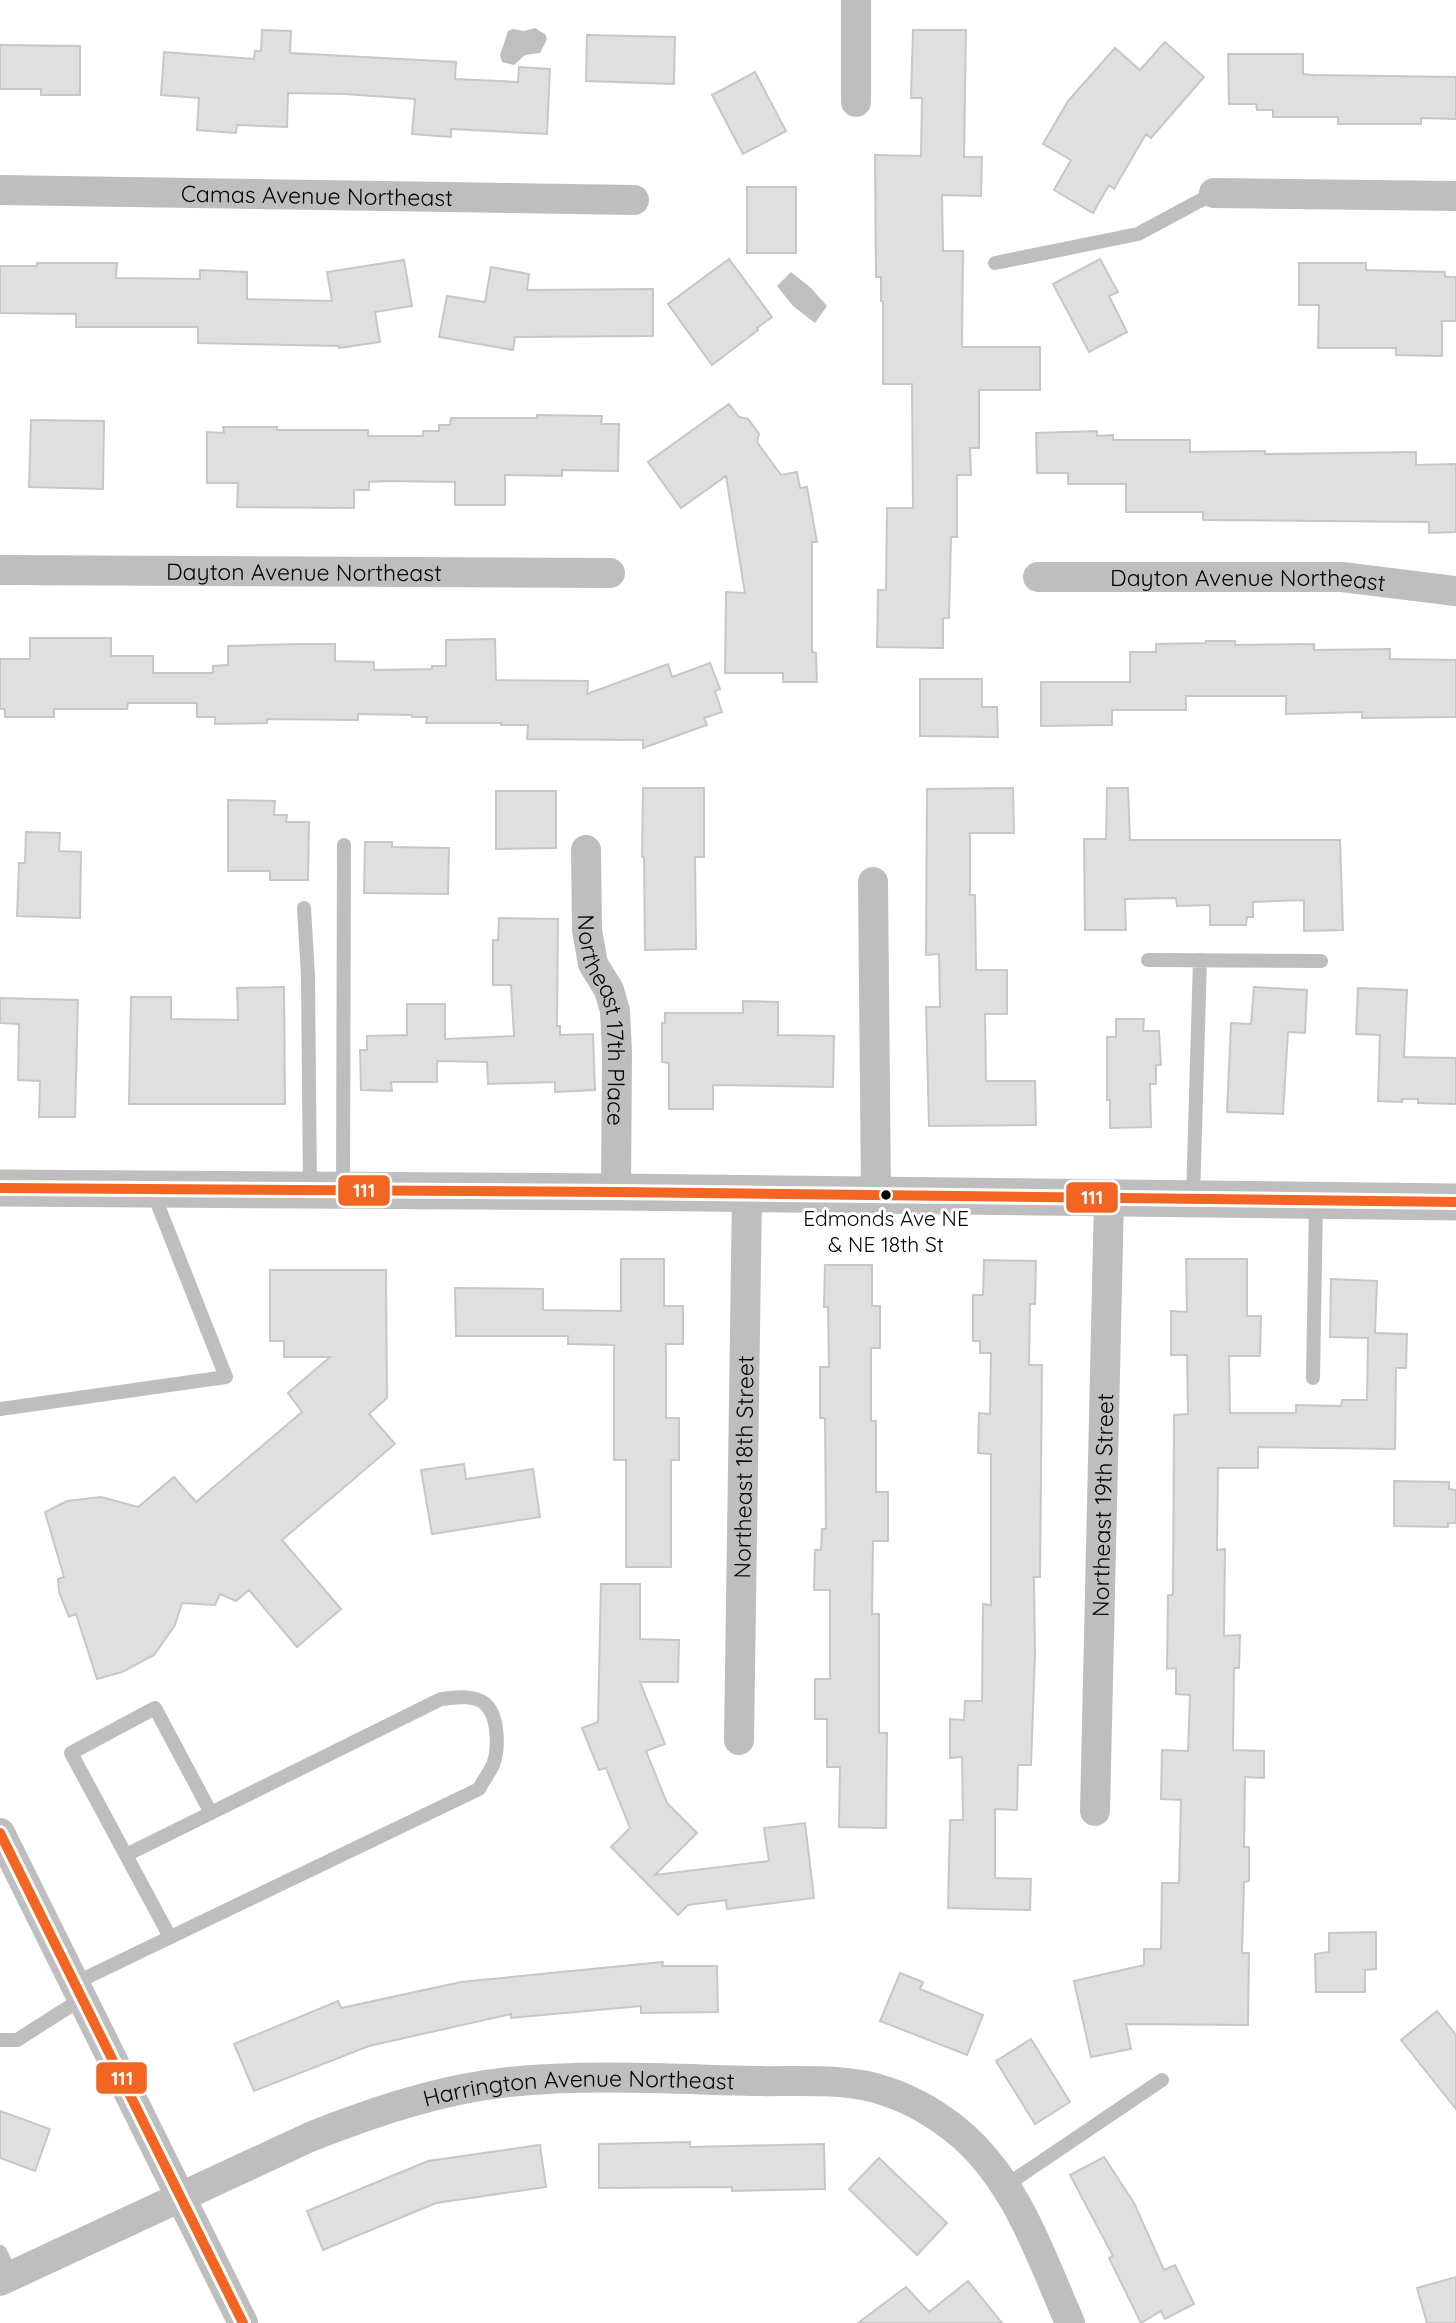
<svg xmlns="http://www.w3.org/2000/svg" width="1456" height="2323" viewBox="0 0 1456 2323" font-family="Quicksand,sans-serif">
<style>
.water{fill:#bfbfbf}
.building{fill:#dfdfdf;stroke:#c7c7c7;stroke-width:2}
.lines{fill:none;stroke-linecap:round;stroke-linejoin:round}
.service{stroke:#bebebe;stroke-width:14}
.minor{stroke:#bebebe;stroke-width:30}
.tertiary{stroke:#bebebe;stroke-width:37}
.bus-1-casing{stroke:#fff;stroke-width:16}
.bus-1{stroke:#f26522;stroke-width:10}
.bus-dot{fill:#000;stroke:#fff;stroke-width:2.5}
.labels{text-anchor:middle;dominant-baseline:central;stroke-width:6;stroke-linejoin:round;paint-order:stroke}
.bus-label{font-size:21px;fill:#000;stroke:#fff}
.street-label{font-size:23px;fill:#000;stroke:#fff}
.line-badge{stroke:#fff;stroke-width:2.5}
.badge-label{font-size:19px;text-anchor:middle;font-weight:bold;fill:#fff}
</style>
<rect width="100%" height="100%" fill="#fff"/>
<path class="water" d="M 535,28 L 545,34 L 547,39 L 540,53 L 525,55 L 514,65 L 502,62 L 500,55 L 508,31 L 513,29 L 524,31 Z
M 791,272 L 811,288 L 827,306 L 815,323 L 793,306 L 777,286 Z"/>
<path class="building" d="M 262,30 L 291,31 L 290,53 L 456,62 L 455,79 L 518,82 L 519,67 L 550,69 L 547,134 L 451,129 L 451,137 L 412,134 L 415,99 L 345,94 L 288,93 L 287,127 L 237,125 L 236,133 L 197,130 L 199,98 L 161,95 L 164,52 L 254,59 L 255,51 L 261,51 Z
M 913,30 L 966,30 L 964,157 L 982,157 L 981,196 L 942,195 L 943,251 L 963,251 L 962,347 L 1040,347 L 1040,390 L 979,390 L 979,448 L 970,448 L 971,475 L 957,475 L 957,537 L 951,537 L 949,618 L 943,618 L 943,648 L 877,647 L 878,590 L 886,590 L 887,508 L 913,508 L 912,384 L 883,384 L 883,301 L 881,301 L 881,277 L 876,277 L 875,155 L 921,156 L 922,98 L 911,98 Z
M 587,35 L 675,37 L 674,84 L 586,81 Z
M 1165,42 L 1204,77 L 1151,138 L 1146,134 L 1114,189 L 1109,185 L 1093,213 L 1054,190 L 1071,160 L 1043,144 L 1068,101 L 1115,48 L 1140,70 Z
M 0,45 L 80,46 L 80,95 L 41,95 L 41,89 L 0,89 Z
M 1228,54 L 1303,54 L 1303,74 L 1314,75 L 1456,77 L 1456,119 L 1421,118 L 1421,124 L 1338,124 L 1338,117 L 1273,117 L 1273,110 L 1257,110 L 1256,104 L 1229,104 Z
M 755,72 L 786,131 L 743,154 L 712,95 Z
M 747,187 L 796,187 L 796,253 L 747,253 Z
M 729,259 L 772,317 L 757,328 L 758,330 L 712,365 L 668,304 Z
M 1100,259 L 1118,292 L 1109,296 L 1127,332 L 1089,352 L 1053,284 Z
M 404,260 L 412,306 L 375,312 L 380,342 L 339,348 L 339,346 L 198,343 L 198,327 L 76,327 L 76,314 L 0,313 L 0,266 L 37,266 L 37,263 L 117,263 L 116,278 L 200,279 L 200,270 L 247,272 L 247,299 L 332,301 L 327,272 Z
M 1299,263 L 1366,263 L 1366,270 L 1445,272 L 1445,277 L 1456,277 L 1456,321 L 1442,321 L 1442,356 L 1396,355 L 1396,348 L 1318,348 L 1319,305 L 1299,305 Z
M 491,267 L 529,274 L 527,290 L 653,289 L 653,336 L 515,337 L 513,350 L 439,337 L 447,296 L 485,302 Z
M 729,404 L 739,417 L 748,419 L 759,434 L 757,442 L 781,475 L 797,472 L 800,488 L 807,487 L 817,542 L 812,542 L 812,652 L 816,653 L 817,682 L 783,682 L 783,673 L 725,673 L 726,592 L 745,593 L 726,476 L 681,508 L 648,462 Z
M 537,415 L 602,416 L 601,424 L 619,424 L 618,471 L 562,470 L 562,476 L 505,475 L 505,505 L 455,505 L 455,482 L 385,481 L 369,482 L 369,490 L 354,490 L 354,508 L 237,507 L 238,483 L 207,483 L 207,432 L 224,433 L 223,427 L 277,427 L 277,430 L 368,430 L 368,436 L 423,436 L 423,431 L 439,431 L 439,425 L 450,425 L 451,418 L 537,418 Z
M 31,420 L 104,421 L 103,489 L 29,487 Z
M 1097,431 L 1097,436 L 1113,435 L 1113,440 L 1190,440 L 1190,452 L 1265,451 L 1265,454 L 1416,452 L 1416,465 L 1456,464 L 1456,532 L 1429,533 L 1429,522 L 1203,520 L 1203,512 L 1126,512 L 1126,484 L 1068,484 L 1068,473 L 1037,473 L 1036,433 Z
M 30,638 L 111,638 L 111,656 L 153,656 L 153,673 L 213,673 L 213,666 L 228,665 L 228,646 L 296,644 L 335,644 L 335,661 L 374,662 L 374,670 L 432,669 L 432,666 L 446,666 L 446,640 L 495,639 L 496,680 L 588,681 L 587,694 L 668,664 L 672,677 L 710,663 L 720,689 L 715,691 L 722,712 L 704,718 L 707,725 L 643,748 L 643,740 L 527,739 L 528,725 L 501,725 L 501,723 L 426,723 L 427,717 L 412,717 L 412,715 L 358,714 L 358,720 L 267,719 L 267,723 L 215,724 L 215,717 L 197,717 L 197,703 L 128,703 L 127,709 L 54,709 L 54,717 L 5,717 L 5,709 L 0,709 L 0,659 L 30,659 Z
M 1206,641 L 1235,641 L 1235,645 L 1314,644 L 1314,650 L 1390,649 L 1390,659 L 1456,660 L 1456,717 L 1362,718 L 1362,712 L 1286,714 L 1286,696 L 1186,696 L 1186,710 L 1112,710 L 1112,725 L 1041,726 L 1041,682 L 1130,682 L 1130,652 L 1156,652 L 1156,644 L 1206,643 Z
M 920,679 L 982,679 L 982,707 L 997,707 L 998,737 L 920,736 Z
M 643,788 L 704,788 L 704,857 L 695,857 L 696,949 L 645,950 L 644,857 L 642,857 Z
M 1013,788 L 1014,833 L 970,833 L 970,895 L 975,895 L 976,970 L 1007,970 L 1007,1014 L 985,1014 L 986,1081 L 1035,1081 L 1036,1125 L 929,1126 L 926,1007 L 940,1007 L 939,954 L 926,955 L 927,789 Z
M 1107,788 L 1128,788 L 1130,840 L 1340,840 L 1343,930 L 1304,931 L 1304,900 L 1253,902 L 1253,917 L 1247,917 L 1246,925 L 1210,925 L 1210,905 L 1177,906 L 1176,898 L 1125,899 L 1126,930 L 1085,930 L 1084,839 L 1106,839 Z
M 496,791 L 556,791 L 556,848 L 496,849 Z
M 228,800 L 275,801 L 274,815 L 287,815 L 286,822 L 309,822 L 308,880 L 270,880 L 270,871 L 228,871 Z
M 26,832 L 60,833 L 59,851 L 81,852 L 80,918 L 17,916 L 19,863 L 25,863 Z
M 365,842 L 392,842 L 392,847 L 449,848 L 448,894 L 364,893 Z
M 499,918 L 558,919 L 557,1026 L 560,1026 L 560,1035 L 593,1034 L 595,1090 L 555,1092 L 555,1082 L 488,1084 L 487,1062 L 437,1061 L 437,1082 L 391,1082 L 392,1091 L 361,1090 L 360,1050 L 367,1050 L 367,1036 L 407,1035 L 407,1004 L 445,1004 L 445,1039 L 514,1036 L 511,985 L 493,985 L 493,940 L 498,940 Z
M 284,987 L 285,1104 L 129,1104 L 131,997 L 171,997 L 171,1019 L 238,1020 L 237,988 Z
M 1254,987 L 1307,990 L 1305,1033 L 1288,1032 L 1283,1114 L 1227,1112 L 1231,1023 L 1251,1024 Z
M 1358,988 L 1407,990 L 1404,1057 L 1456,1058 L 1456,1104 L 1418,1103 L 1418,1099 L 1402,1099 L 1402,1102 L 1378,1101 L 1380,1035 L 1356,1034 Z
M 0,998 L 78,1000 L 75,1117 L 39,1117 L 40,1081 L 18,1080 L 19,1024 L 0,1023 Z
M 743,1001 L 778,1002 L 778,1035 L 834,1036 L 833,1087 L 713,1085 L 713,1109 L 669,1109 L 669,1063 L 662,1062 L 662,1023 L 665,1023 L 665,1013 L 743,1013 Z
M 1116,1019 L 1144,1019 L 1143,1031 L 1159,1031 L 1161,1065 L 1156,1065 L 1156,1084 L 1150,1084 L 1151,1127 L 1110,1128 L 1110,1100 L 1107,1100 L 1107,1037 L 1116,1037 Z
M 621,1259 L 664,1259 L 664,1306 L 683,1306 L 683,1344 L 666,1344 L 666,1418 L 679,1418 L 679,1460 L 671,1460 L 671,1567 L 626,1567 L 626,1460 L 614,1460 L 614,1345 L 568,1344 L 568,1336 L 456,1336 L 455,1288 L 543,1289 L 543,1310 L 621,1311 Z
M 1186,1259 L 1247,1259 L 1247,1316 L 1261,1316 L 1260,1356 L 1229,1356 L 1230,1413 L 1296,1413 L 1296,1405 L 1341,1406 L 1342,1400 L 1367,1400 L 1368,1338 L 1330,1337 L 1331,1279 L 1377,1281 L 1375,1333 L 1407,1334 L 1406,1368 L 1396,1368 L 1395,1449 L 1258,1447 L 1258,1468 L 1218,1468 L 1217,1550 L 1225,1549 L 1224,1636 L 1240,1635 L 1239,1668 L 1234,1668 L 1233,1750 L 1264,1751 L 1264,1778 L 1245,1777 L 1244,1847 L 1249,1847 L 1249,1881 L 1244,1882 L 1242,1953 L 1249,1953 L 1248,2025 L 1126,2024 L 1131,2049 L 1091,2057 L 1074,1981 L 1144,1965 L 1144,1949 L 1161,1949 L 1162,1883 L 1179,1883 L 1181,1800 L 1161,1799 L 1162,1750 L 1188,1751 L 1190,1695 L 1176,1694 L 1176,1668 L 1167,1669 L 1168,1595 L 1173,1595 L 1174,1415 L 1188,1414 L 1187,1355 L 1171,1355 L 1171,1311 L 1187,1312 Z
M 984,1260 L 1036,1261 L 1035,1304 L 1030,1304 L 1029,1365 L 1042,1365 L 1040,1577 L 1034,1577 L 1035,1655 L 1031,1765 L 1018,1765 L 1017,1810 L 995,1809 L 995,1878 L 1031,1879 L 1030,1910 L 948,1908 L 950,1820 L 963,1820 L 962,1757 L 950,1758 L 950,1719 L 964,1720 L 965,1701 L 982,1701 L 983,1604 L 991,1605 L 991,1454 L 978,1453 L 979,1413 L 990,1414 L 991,1353 L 980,1353 L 980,1341 L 973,1341 L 973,1295 L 983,1295 Z
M 825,1265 L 872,1265 L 872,1306 L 880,1306 L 880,1348 L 871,1348 L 871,1421 L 876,1421 L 876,1492 L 888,1492 L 888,1541 L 873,1541 L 872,1614 L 879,1614 L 879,1733 L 887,1733 L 886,1828 L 839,1827 L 840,1767 L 827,1767 L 827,1719 L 815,1719 L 815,1679 L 830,1679 L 830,1590 L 814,1590 L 815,1550 L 821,1550 L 822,1529 L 826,1529 L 825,1418 L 820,1418 L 820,1367 L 829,1367 L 828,1307 L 824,1307 Z
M 270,1270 L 386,1270 L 387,1398 L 369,1414 L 395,1444 L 282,1540 L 341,1609 L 297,1647 L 249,1590 L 236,1601 L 220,1594 L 215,1605 L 182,1603 L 175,1625 L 154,1655 L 122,1672 L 97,1679 L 76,1614 L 69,1617 L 59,1592 L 58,1579 L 64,1577 L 45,1512 L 67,1501 L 101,1497 L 138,1507 L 174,1477 L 196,1502 L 302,1412 L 288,1393 L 330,1357 L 284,1357 L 284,1341 L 270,1341 Z
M 464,1464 L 466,1479 L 533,1469 L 540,1517 L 432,1534 L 421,1470 Z
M 1394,1481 L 1449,1482 L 1449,1489 L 1456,1490 L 1456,1523 L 1448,1523 L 1448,1527 L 1394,1526 Z
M 601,1584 L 640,1584 L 640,1639 L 679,1640 L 678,1682 L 640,1682 L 665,1744 L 646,1751 L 667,1803 L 697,1833 L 655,1875 L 769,1861 L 764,1828 L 805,1823 L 814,1898 L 727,1909 L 726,1900 L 688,1905 L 678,1915 L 611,1847 L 630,1828 L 606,1768 L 599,1770 L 582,1728 L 598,1722 Z
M 1376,1932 L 1376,1969 L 1365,1970 L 1365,1992 L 1316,1992 L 1315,1954 L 1329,1952 L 1329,1933 Z
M 663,1962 L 662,1966 L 717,1966 L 718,2012 L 641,2013 L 641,2006 L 511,2018 L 511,2014 L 369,2046 L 254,2091 L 234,2044 L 338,2001 L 341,2008 L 461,1982 Z
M 900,1973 L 923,1982 L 920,1989 L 983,2015 L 967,2055 L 880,2021 Z
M 1437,2011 L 1456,2035 L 1456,2109 L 1401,2040 Z
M 1031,2039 L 1070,2102 L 1035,2124 L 996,2061 Z
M 0,2111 L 50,2129 L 35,2171 L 0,2158 Z
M 690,2142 L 690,2147 L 824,2144 L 825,2189 L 732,2191 L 732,2187 L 599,2188 L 599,2144 Z
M 540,2145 L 546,2187 L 436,2203 L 323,2250 L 307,2211 L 428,2161 Z
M 1104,2157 L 1134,2203 L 1164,2270 L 1175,2265 L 1194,2304 L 1165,2319 L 1161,2311 L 1141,2323 L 1109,2258 L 1113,2256 L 1070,2175 Z
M 879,2158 L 947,2223 L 917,2255 L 849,2189 Z
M 1456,2277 L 1456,2323 L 1427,2323 L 1417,2288 Z
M 968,2281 L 1002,2323 L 858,2323 L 906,2287 L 929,2312 Z"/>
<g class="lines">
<path class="service" d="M 995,263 L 1138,234 L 1214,193
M 304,908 L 308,976 L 310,1190
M 1148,960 L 1321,961
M 343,1191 L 344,845
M 1193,1198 L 1200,960
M 1313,1378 L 1316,1202
M 0,1409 L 226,1377 L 152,1190
M 170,1937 L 71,1753 L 155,1708 L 211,1813
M 75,1983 L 479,1789 C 483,1781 489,1773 493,1765 C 499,1749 499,1714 484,1703 C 472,1694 454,1698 441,1699 L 126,1855
M 0,2040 L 17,2040 L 83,1998
M 1005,2186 L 1162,2080
M 0,2252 L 12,2276"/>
<g class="minor">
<path d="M 856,0 L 856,102"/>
<path id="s1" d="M 0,190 L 634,200"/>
<path d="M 1214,193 L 1456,196"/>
<path id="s2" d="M 0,570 L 610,573"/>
<path id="s3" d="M 1038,577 L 1342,577 L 1456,591"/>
<path id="s4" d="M 586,850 L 587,930 L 593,964 L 609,990 L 615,1011 L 617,1052 L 616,1192"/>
<path d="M 873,882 L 876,1195"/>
<path id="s5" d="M 739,1740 L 747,1194"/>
<path id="s6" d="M 1095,1811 L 1109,1198"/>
<path d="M 0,1833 L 243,2323"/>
<path id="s7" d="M 0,2281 L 310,2137 C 373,2112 441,2089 509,2082 C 590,2074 672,2079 753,2081 C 794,2082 846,2077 885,2091 C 913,2100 941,2117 963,2136 C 1018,2185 1041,2257 1070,2323"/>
</g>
<path class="tertiary" d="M 0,1188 L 616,1192 L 1456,1202"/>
<g class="bus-1-casing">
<path id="bus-1" d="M 0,1188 L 616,1192 L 1456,1202
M 0,1833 L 243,2323"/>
</g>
<use href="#bus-1" class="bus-1"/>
</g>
<circle class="bus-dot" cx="886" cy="1195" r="6"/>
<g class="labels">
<g class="bus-label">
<text x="886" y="1218">Edmonds Ave NE<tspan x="886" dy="26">&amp; NE 18th St</tspan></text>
</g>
<g class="street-label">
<text stroke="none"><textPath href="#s1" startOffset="317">Camas Avenue Northeast</textPath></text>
<text stroke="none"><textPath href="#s2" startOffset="304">Dayton Avenue Northeast</textPath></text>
<text stroke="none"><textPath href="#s3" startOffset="210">Dayton Avenue Northeast</textPath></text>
<text stroke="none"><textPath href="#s4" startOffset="173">Northeast 17th Place</textPath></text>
<text stroke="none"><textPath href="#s5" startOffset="273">Northeast 18th Street</textPath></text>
<text stroke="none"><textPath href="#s6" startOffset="306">Northeast 19th Street</textPath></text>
<text stroke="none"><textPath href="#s7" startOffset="618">Harrington Avenue Northeast</textPath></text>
</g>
</g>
<g class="line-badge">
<rect x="337" y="1174" width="54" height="33" rx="7" fill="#f26522"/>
<rect x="1065" y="1181" width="54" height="33" rx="7" fill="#f26522"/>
<rect x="95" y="2061" width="53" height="34" rx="7" fill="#f26522"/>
</g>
<g class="badge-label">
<text x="364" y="1197">111</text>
<text x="1092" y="1204">111</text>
<text x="122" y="2085">111</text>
</g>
</svg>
